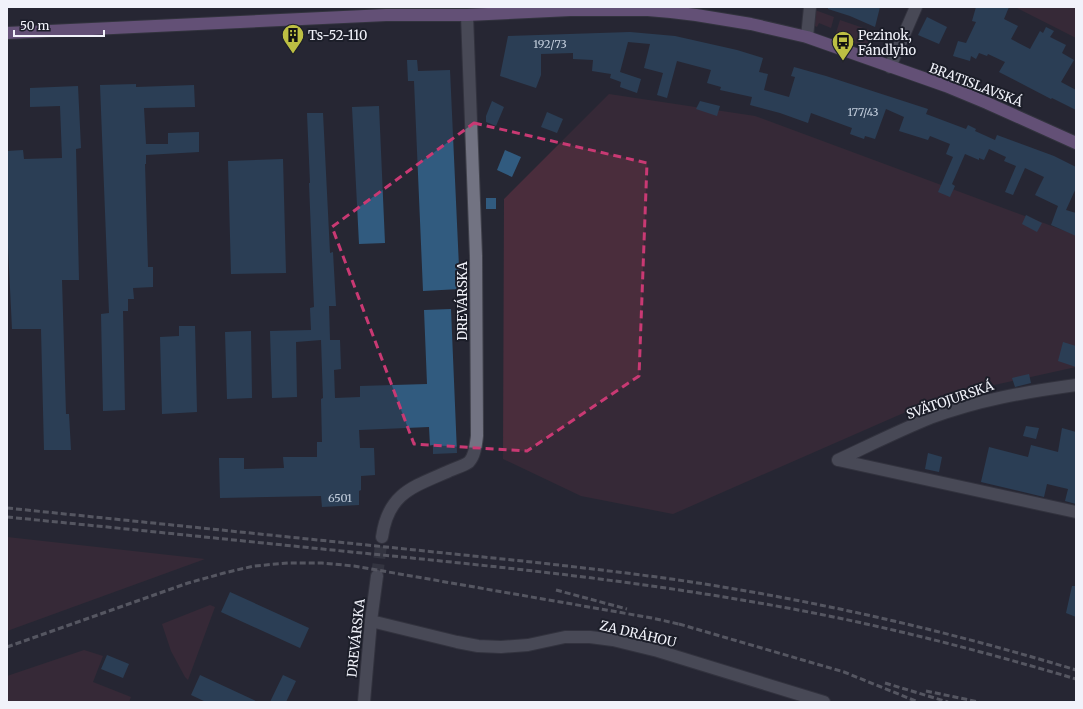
<svg xmlns="http://www.w3.org/2000/svg" width="1083" height="709" viewBox="0 0 1083 709" font-family="Merriweather,serif">
<style>
.green{fill:#4a2d3c}
.building{fill:#315b7f}
.lines{fill:none;stroke-linecap:round;stroke-linejoin:round}
.minor-tunnel{stroke:#444551;stroke-width:12;stroke-dasharray:12 6;stroke-linecap:butt}
.minor-casing{stroke:#41424c;stroke-width:14}
.major-casing{stroke:#41424c;stroke-width:14}
.minor{stroke:#727382;stroke-width:12}
.major{stroke:#ad84c8;stroke-width:12}
.rail{stroke:#8f909a;stroke-width:3;stroke-dasharray:6 3;stroke-linecap:butt}
.marked{fill:none;stroke:#c93973;stroke-width:3;stroke-dasharray:8 5;stroke-linejoin:round}
.labels{text-anchor:middle;dominant-baseline:central;stroke-width:4;stroke-linejoin:round;paint-order:stroke}
.number-label{font-size:11px;fill:#c1ccdb}
.poi-label{font-size:13px;fill:#f1f2fa;stroke:#1c1e29;text-anchor:start}
.street-label{font-size:13px;fill:#f1f2fa;stroke:#1c1e29}
</style>
<rect width="100%" height="100%" fill="#262733"/>
<path class="green" d="M 1015,7 L 1076,7 L 1076,38 Z
M 815,10 L 834,17 L 831,28 L 819,23 L 817,27 L 815,26 Z
M 840,20 L 875,32 L 870,49 L 835,36 Z
M 609,94 L 755,116 L 1076,235 L 1076,367 L 940,397 L 673,514 L 581,496 L 503,459 L 504,199 Z
M 7,537 L 205,559 L 7,631 Z
M 210,605 L 215,607 L 188,680 L 185,677 L 171,651 L 162,624 Z
M 84,650 L 103,656 L 93,682 L 131,697 L 129,702 L 7,702 L 7,676 Z"/>
<path class="building" d="M 828,7 L 880,7 L 875,27 L 850,16 L 828,9 Z
M 976,7 L 1009,7 L 1004,19 L 1018,26 L 1011,39 L 1030,49 L 1040,31 L 1043,33 L 1046,27 L 1054,31 L 1050,37 L 1066,45 L 1062,53 L 1074,60 L 1061,82 L 1076,90 L 1076,110 L 1052,98 L 1051,99 L 999,72 L 1005,62 L 988,54 L 987,56 L 979,53 L 976,59 L 971,56 L 970,61 L 953,56 L 958,41 L 966,43 L 976,22 L 972,21 Z
M 927,17 L 947,27 L 939,44 L 918,35 Z
M 630,32 L 675,36 L 737,50 L 763,58 L 759,72 L 768,74 L 764,90 L 789,97 L 795,77 L 791,76 L 794,67 L 826,76 L 928,109 L 926,114 L 966,129 L 968,125 L 976,129 L 975,131 L 995,140 L 997,135 L 1054,156 L 1076,167 L 1076,188 L 1066,210 L 1076,213 L 1076,236 L 1058,228 L 1061,222 L 1058,228 L 1051,225 L 1058,206 L 1035,195 L 1044,177 L 1025,168 L 1013,195 L 1005,192 L 1016,166 L 1004,161 L 1006,157 L 989,149 L 984,160 L 979,158 L 979,160 L 965,154 L 952,184 L 955,186 L 950,197 L 938,192 L 953,157 L 946,154 L 950,144 L 930,136 L 928,140 L 899,131 L 904,117 L 886,109 L 875,139 L 865,136 L 864,139 L 850,134 L 852,128 L 811,113 L 808,123 L 780,113 L 750,105 L 752,97 L 720,90 L 721,87 L 707,83 L 711,70 L 677,61 L 667,98 L 657,95 L 663,73 L 644,68 L 650,44 L 628,42 L 620,72 L 641,79 L 637,93 L 620,87 L 621,82 L 610,78 L 611,74 L 592,71 L 593,60 L 573,59 L 573,53 L 541,54 L 541,75 L 536,88 L 500,76 L 508,36 Z
M 407,60 L 417,60 L 418,71 L 450,70 L 460,289 L 423,291 L 414,81 L 408,81 Z
M 136,84 L 136,87 L 194,85 L 195,107 L 144,108 L 146,144 L 168,144 L 168,133 L 199,132 L 199,152 L 146,155 L 146,164 L 145,164 L 148,267 L 153,267 L 153,287 L 133,288 L 134,299 L 128,299 L 128,311 L 123,311 L 125,410 L 103,411 L 101,314 L 109,313 L 100,85 Z
M 78,86 L 81,148 L 76,149 L 79,280 L 62,280 L 66,414 L 69,414 L 71,450 L 44,450 L 41,329 L 12,329 L 7,227 L 7,151 L 23,150 L 24,159 L 62,158 L 60,106 L 30,107 L 30,88 Z
M 492,101 L 504,107 L 496,126 L 486,122 L 486,116 Z
M 700,101 L 720,106 L 717,116 L 696,109 Z
M 379,106 L 385,243 L 359,244 L 352,107 Z
M 547,112 L 563,119 L 557,133 L 541,127 Z
M 307,113 L 323,113 L 330,253 L 333,252 L 336,306 L 329,306 L 330,340 L 340,340 L 341,369 L 334,370 L 335,398 L 360,397 L 360,386 L 427,384 L 424,310 L 451,309 L 457,453 L 433,454 L 433,445 L 430,446 L 429,427 L 359,430 L 360,448 L 374,448 L 375,475 L 361,476 L 361,490 L 359,491 L 359,505 L 322,507 L 321,496 L 220,498 L 219,458 L 244,458 L 244,469 L 284,468 L 283,457 L 317,457 L 317,442 L 322,442 L 321,399 L 323,398 L 321,340 L 296,342 L 297,397 L 272,398 L 270,331 L 311,330 L 310,308 L 314,307 L 309,183 L 310,183 Z
M 505,150 L 521,157 L 512,177 L 497,170 Z
M 283,159 L 286,273 L 231,274 L 228,161 Z
M 486,198 L 496,198 L 496,209 L 486,209 Z
M 1026,215 L 1042,223 L 1037,232 L 1022,224 Z
M 179,326 L 195,326 L 197,412 L 162,414 L 160,337 L 179,336 Z
M 251,331 L 252,398 L 227,399 L 225,332 Z
M 1063,342 L 1076,346 L 1076,367 L 1058,361 Z
M 1029,374 L 1031,383 L 1015,387 L 1012,378 Z
M 1026,426 L 1039,428 L 1036,439 L 1023,436 Z
M 1062,428 L 1076,432 L 1076,504 L 1065,501 L 1068,489 L 1047,484 L 1044,497 L 981,482 L 989,447 L 1028,457 L 1031,445 L 1058,452 Z
M 928,453 L 942,457 L 939,472 L 925,469 Z
M 1072,586 L 1076,586 L 1076,617 L 1066,613 Z
M 230,592 L 309,628 L 300,648 L 221,612 Z
M 107,655 L 129,664 L 123,678 L 101,669 Z
M 200,675 L 258,702 L 206,702 L 191,695 Z
M 283,675 L 296,681 L 286,702 L 270,702 Z"/>
<g class="lines">
<path class="minor-tunnel" d="M 377,576 L 382,537"/>
<g class="minor-casing">
<path id="minor" d="M 807,37 L 810,7
M 890,67 L 916,7
M 838,460 C 868,446 898,431 930,418 C 978,400 1025,392 1076,385
M 838,460 L 1076,512
M 382,537 C 388,493 413,487 449,471 C 455,468 464,466 469,462 C 475,456 476,444 477,436 L 476,256 L 467,15
M 371,621 L 457,642 L 478,646 L 501,647 L 528,645 L 565,637 L 590,637 L 613,640 L 658,651 L 824,702
M 364,702 L 371,621 L 377,576"/>
</g>
<g class="major-casing">
<path id="major" d="M 7,33 L 386,15 L 467,15 L 570,10 L 648,10 L 671,12 L 696,15 L 751,24 L 807,37 L 946,86 L 987,103 L 1076,143"/>
</g>
<use href="#minor" class="minor"/>
<use href="#major" class="major"/>
<path class="rail" d="M 7,508 L 532,562 C 594,569 656,576 717,586 C 839,606 958,634 1076,670
M 7,517 C 139,530 271,544 402,557 C 521,569 641,582 759,603 C 866,621 972,648 1076,679
M 556,590 L 627,609
M 679,624 L 844,672 L 918,702
M 7,647 L 188,583 L 224,573 L 254,566 L 288,563 L 322,563 L 354,566 L 652,618 L 683,625
M 885,683 L 948,702
M 926,691 L 979,702"/>
</g>
<path d="M0 0H1083V709H0ZM 474,123 L 647,163 L 639,376 L 527,451 L 414,444 L 332,227 Z" fill="#262733" fill-opacity=".55" fill-rule="evenodd"/>
<path class="marked" d="M 474,123 L 647,163 L 639,376 L 527,451 L 414,444 L 332,227 Z"/>
<defs>
<g id="building-pin" transform="scale(1.15)"><path d="M0 17L-7.5 6A9.5 9.5 0 1 1 7.5 6Z" fill="#bdbf43" stroke="#1c1e29"/><path d="M-4-6H4V6H1V3H-1V6H-4ZM-2.5-4.3h1.7v1.8h-1.7ZM.8-4.3h1.7v1.8H.8ZM-2.5-1h1.7V.8h-1.7ZM.8-1h1.7V.8H.8Z" fill="#111"/></g>
<g id="bus-pin" transform="scale(1.15)"><path d="M0 17L-7.5 6A9.5 9.5 0 1 1 7.5 6Z" fill="#bdbf43" stroke="#1c1e29"/><path d="M-5-6H5V4H4V6H2V4H-2V6H-4V4H-5ZM-3.5-4V0h7V-4ZM-3.5 1.2v1.5H-2V1.2ZM2 1.2v1.5H3.5V1.2Z" fill="#111"/></g>
</defs>
<g fill-rule="evenodd">
<use href="#building-pin" x="293" y="35"/>
<use href="#bus-pin" x="843" y="42"/>
</g>
<g class="labels">
<g class="number-label">
<text x="550" y="44">192/73</text>
<text x="863" y="112">177/43</text>
<text x="340" y="498">6501</text>
</g>
<g class="poi-label">
<text x="308" y="35">Ts-52-110</text>
<text x="858" y="35">Pezinok,<tspan x="858" dy="15">Fándlyho</tspan></text>
</g>
<g class="street-label">
<text transform="translate(976 85) rotate(21)">BRATISLAVSKÁ</text>
<text transform="translate(462 301) rotate(-90)">DREVÁRSKA</text>
<text transform="translate(950 400) rotate(-19)">SVÄTOJURSKÁ</text>
<text transform="translate(638 634) rotate(13)">ZA DRÁHOU</text>
<text transform="translate(356 638) rotate(-84)">DREVÁRSKA</text>
</g>
</g>
<rect width="1083" height="709" fill="none" stroke="#f1f2fa" stroke-width="16"/>
<path d="M14 30v6h90v-6" fill="none" stroke="#f1f2fa" stroke-width="2"/>
<text x="20" y="30" font-size="12" fill="#f1f2fa" stroke="#1c1e29" stroke-width="3" paint-order="stroke">50 m</text>
</svg>
